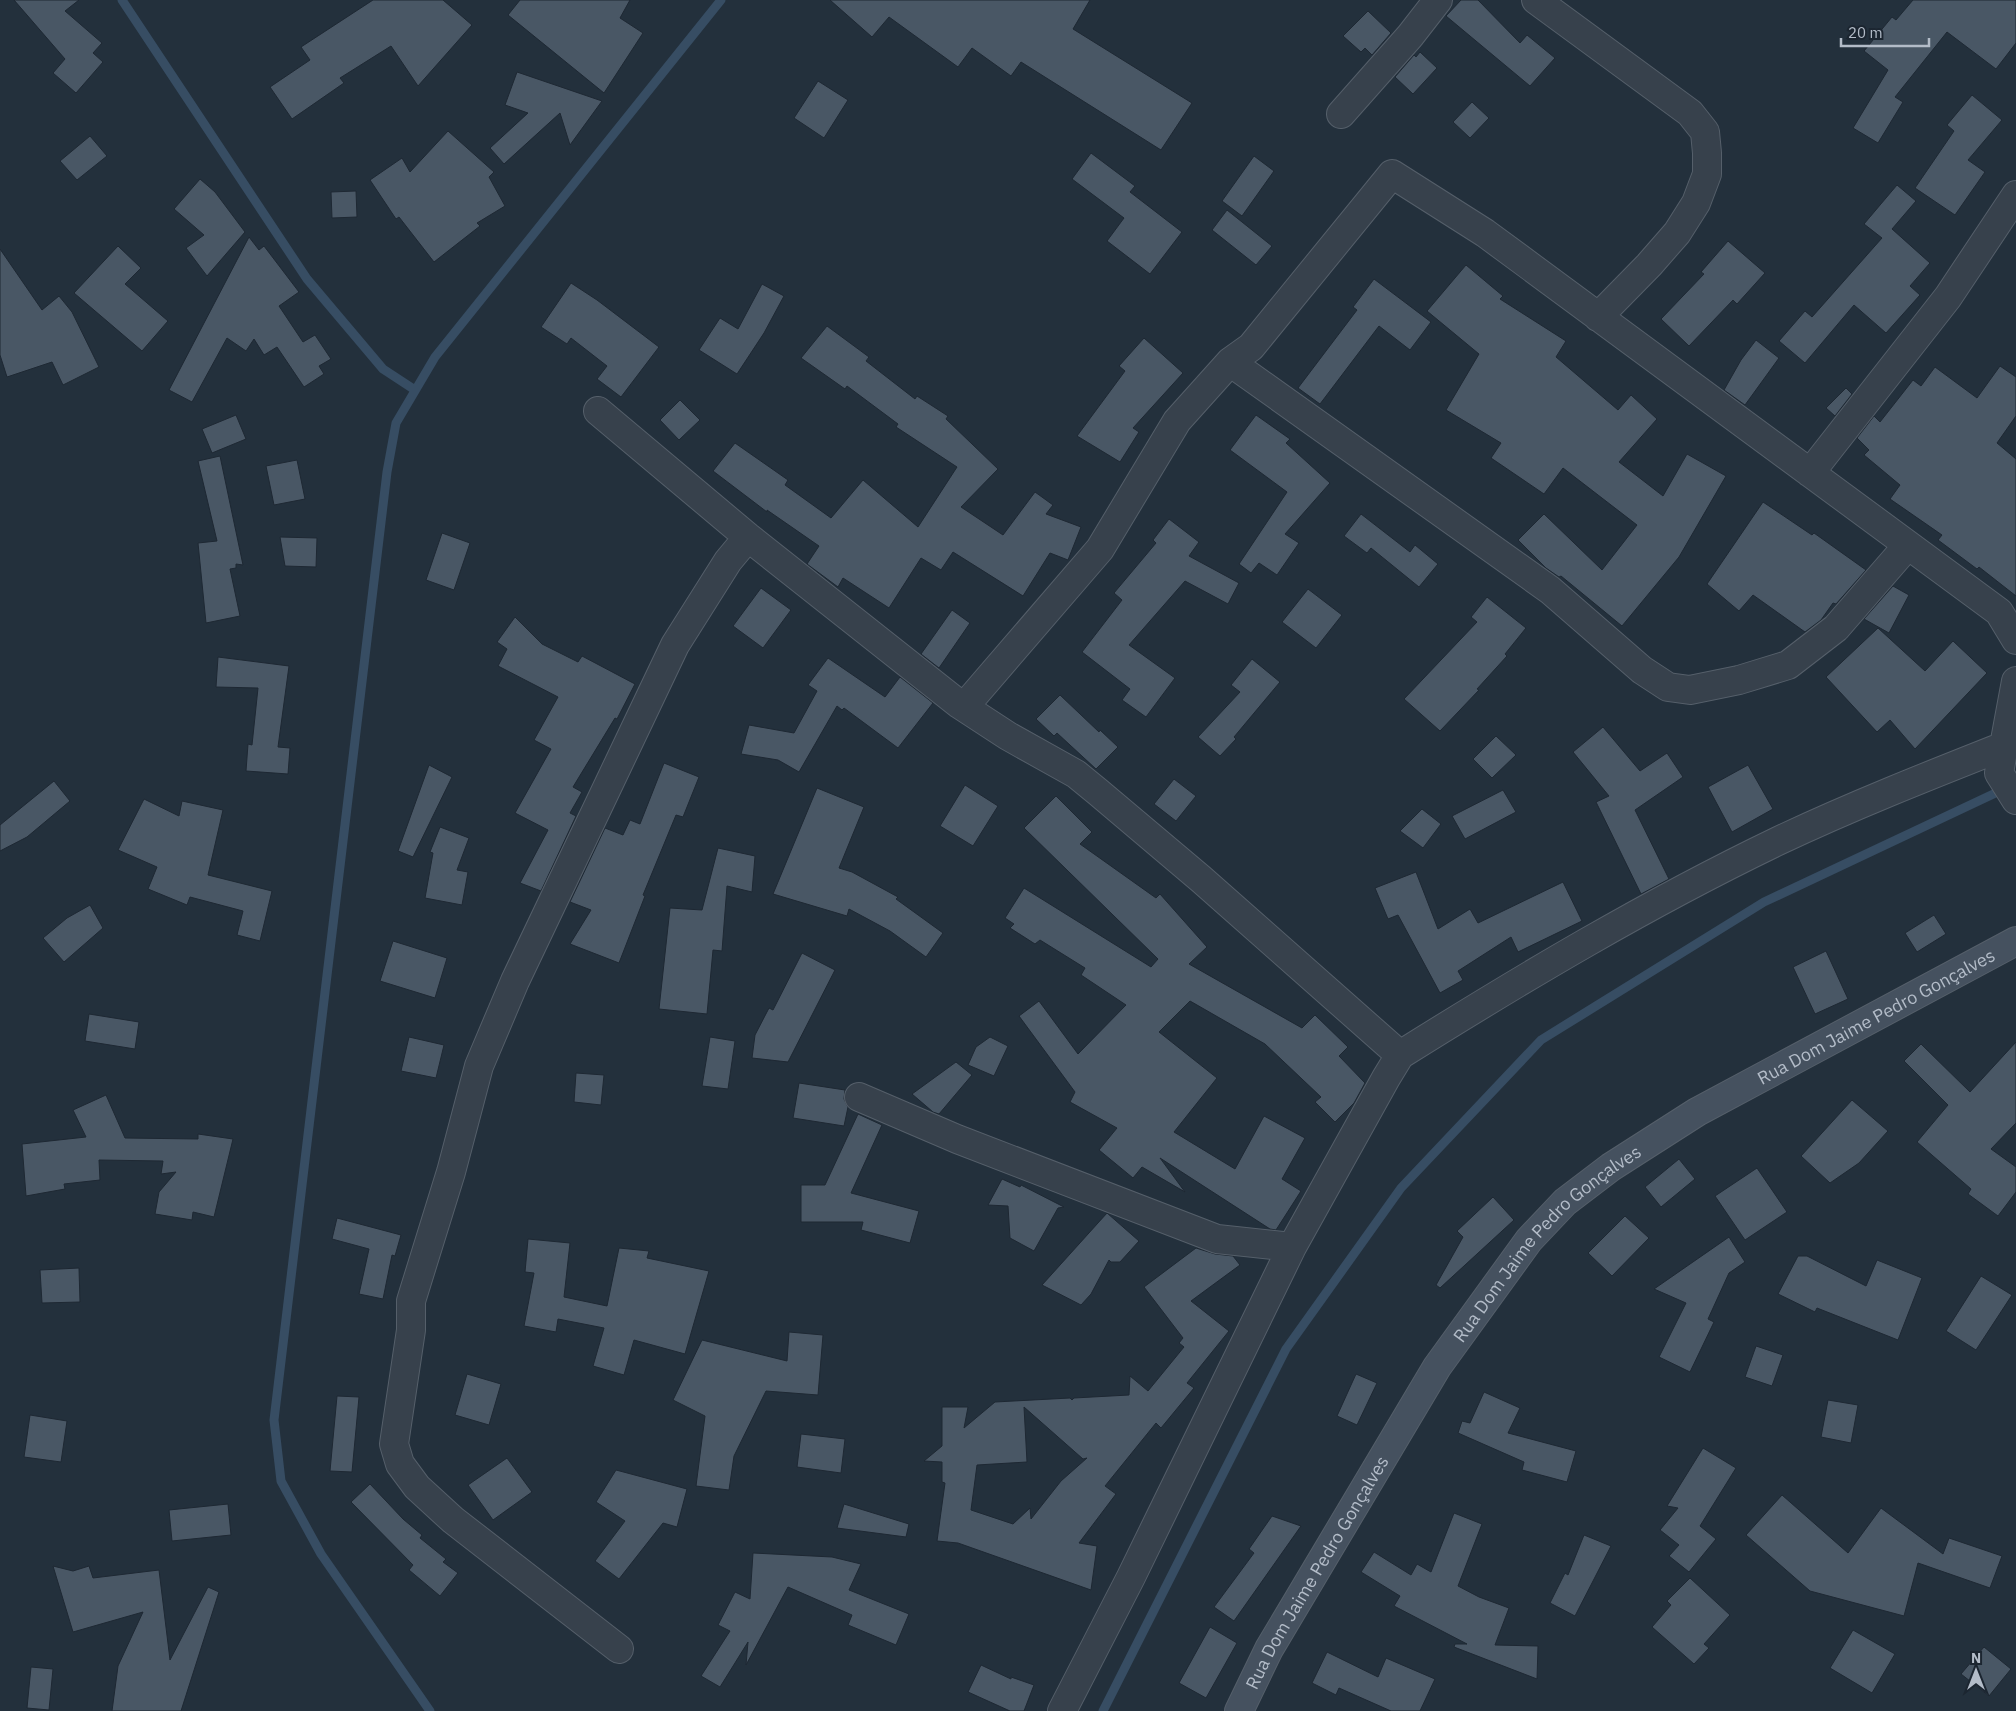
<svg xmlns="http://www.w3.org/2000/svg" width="2016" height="1711" viewBox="0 0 2016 1711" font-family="'IBM Plex Sans',sans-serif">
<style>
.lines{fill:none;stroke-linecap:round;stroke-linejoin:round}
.stream{stroke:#374d63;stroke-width:9}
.building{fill:#495765;stroke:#1e2833;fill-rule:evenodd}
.minor-casing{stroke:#555f6a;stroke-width:30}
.secondary-casing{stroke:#555f6a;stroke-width:30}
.minor{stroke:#37414c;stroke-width:28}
.secondary{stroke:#45515f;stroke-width:28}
.labels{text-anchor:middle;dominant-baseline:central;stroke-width:4.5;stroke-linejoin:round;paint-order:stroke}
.street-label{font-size:18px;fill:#b3bcc8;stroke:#1c2631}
</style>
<rect width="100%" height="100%" fill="#23303c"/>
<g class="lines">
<path class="stream" d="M 122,0 L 307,279 L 383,369 L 415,390
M 430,1711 L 321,1554 L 281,1481 L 274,1420 L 387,472 L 396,423 L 435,357 L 721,0
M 1103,1711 L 1286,1349 L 1401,1188 L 1541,1040 L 1764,902 L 2004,789"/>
</g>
<path class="building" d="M 14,0 L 79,0 L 65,11 L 102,43 L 93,53 L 103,62 L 76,93 L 53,73 L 65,59 Z
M 373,0 L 443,0 L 472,25 L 418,86 L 391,46 L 340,78 L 344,83 L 292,119 L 270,87 L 310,60 L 301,47 Z
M 520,0 L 630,0 L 620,18 L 643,33 L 604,93 L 508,15 Z
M 830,0 L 1090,0 L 1073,29 L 1192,103 L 1161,150 L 1021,62 L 1011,76 L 972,48 L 958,67 L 889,17 L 872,37 Z
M 1461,0 L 1478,0 L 1520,43 L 1527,35 L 1555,58 L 1530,86 L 1446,16 Z
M 1913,0 L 2016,0 L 2016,43 L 1996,69 L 1947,32 L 1895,97 L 1903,102 L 1878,143 L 1853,128 L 1888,70 L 1864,51 L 1892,17 L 1896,20 Z
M 1368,11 L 1391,33 L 1372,55 L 1365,48 L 1361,52 L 1343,36 Z
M 1420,52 L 1437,68 L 1413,94 L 1395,77 L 1414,55 L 1416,57 Z
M 517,72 L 602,101 L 570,145 L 560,113 L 504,164 L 490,148 L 528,113 L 505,105 Z
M 818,81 L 848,100 L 824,138 L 794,118 Z
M 1972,95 L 2002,120 L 1968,160 L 1985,172 L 1955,215 L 1915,188 L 1954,131 L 1947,125 Z
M 1472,102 L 1489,118 L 1470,138 L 1453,122 Z
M 448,131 L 494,172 L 489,177 L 505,206 L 477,223 L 480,226 L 434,262 L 399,217 L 396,219 L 370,180 L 402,158 L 410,172 Z
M 90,136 L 107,156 L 77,180 L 60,161 Z
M 1091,153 L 1135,186 L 1130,192 L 1182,232 L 1150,274 L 1107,241 L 1124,218 L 1072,179 Z
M 1254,156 L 1274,171 L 1242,216 L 1222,201 Z
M 200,179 L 215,192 L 245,232 L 207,276 L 186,248 L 204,235 L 174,209 Z
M 1897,185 L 1916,201 L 1892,229 L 1930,263 L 1910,286 L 1920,295 L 1886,333 L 1854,305 L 1805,363 L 1779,341 L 1805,311 L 1812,317 L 1882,238 L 1864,224 Z
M 356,191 L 357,217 L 332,218 L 331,192 Z
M 1227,210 L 1272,246 L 1256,265 L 1212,230 Z
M 249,237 L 259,250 L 264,246 L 299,292 L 279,306 L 303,342 L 315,335 L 331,359 L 319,366 L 324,374 L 304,387 L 277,347 L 264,355 L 254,339 L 246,351 L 227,338 L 192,402 L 169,390 Z
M 1728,241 L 1765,273 L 1737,304 L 1733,300 L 1689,346 L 1661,319 L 1704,274 L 1701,272 Z
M 118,246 L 141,268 L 125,284 L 168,321 L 142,351 L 74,293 Z
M 0,249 L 42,310 L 59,296 L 72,312 L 99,367 L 63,385 L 52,362 L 7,377 L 0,355 Z
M 1466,265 L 1503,296 L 1500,299 L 1566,341 L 1556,357 L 1618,410 L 1631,395 L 1657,419 L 1619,462 L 1663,496 L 1687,454 L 1726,476 L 1679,557 L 1622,626 L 1561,576 L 1559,577 L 1546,568 L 1518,540 L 1544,514 L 1602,570 L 1637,525 L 1563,468 L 1544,494 L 1491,458 L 1501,443 L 1446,410 L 1479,354 L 1427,311 Z
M 1374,279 L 1431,322 L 1410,350 L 1379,326 L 1320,404 L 1298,388 L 1357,310 L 1353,307 Z
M 571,283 L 597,300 L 659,347 L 621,397 L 597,379 L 607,366 L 571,338 L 567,344 L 541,327 Z
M 762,284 L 784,296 L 764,333 L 737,374 L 699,350 L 720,318 L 738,329 Z
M 827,326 L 869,357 L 866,361 L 915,399 L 917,396 L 948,416 L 946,419 L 998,469 L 961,507 L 1003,535 L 1035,492 L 1053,505 L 1046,514 L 1081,527 L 1068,560 L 1050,553 L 1023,596 L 953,552 L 941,570 L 921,558 L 889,608 L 843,578 L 838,587 L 807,564 L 819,546 L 767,510 L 767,512 L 713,471 L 735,443 L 788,480 L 785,485 L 831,518 L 863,480 L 918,527 L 957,467 L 896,427 L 898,424 L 847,386 L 845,389 L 801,358 Z
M 1144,338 L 1183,373 L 1133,428 L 1139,432 L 1120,462 L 1077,436 L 1125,371 L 1119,366 Z
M 1756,340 L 1779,358 L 1745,405 L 1724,390 L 1741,360 Z
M 2000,366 L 2016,377 L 2016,416 L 1997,443 L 2016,459 L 2016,596 L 1979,567 L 1977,569 L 1938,540 L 1942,535 L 1890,499 L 1900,485 L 1864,455 L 1869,450 L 1857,438 L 1874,416 L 1880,422 L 1913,380 L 1921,386 L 1935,367 L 1977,398 Z
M 1846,388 L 1852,394 L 1835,416 L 1826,408 Z
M 680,400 L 700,420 L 679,440 L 660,420 Z
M 236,415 L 246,439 L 212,453 L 202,429 Z
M 1256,415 L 1290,439 L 1286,443 L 1330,483 L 1285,534 L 1299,543 L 1277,575 L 1259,563 L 1251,573 L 1239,564 L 1287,492 L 1230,450 Z
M 220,456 L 243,565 L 236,564 L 236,568 L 230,569 L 240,616 L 206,623 L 198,543 L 217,541 L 198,461 Z
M 297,460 L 305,499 L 274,505 L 266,466 Z
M 1763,502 L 1812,535 L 1814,533 L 1866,570 L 1836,604 L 1833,603 L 1821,620 L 1805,632 L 1753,595 L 1739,611 L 1707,584 Z
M 1361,514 L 1410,552 L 1415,545 L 1438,564 L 1419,587 L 1371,548 L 1367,553 L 1344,536 Z
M 1169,519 L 1199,542 L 1189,556 L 1239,583 L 1228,604 L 1185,581 L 1129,645 L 1175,678 L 1146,717 L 1122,700 L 1130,689 L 1082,652 L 1122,600 L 1114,593 L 1156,543 L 1153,540 Z
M 442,533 L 470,543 L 454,590 L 426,580 Z
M 280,537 L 317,538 L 316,567 L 285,566 Z
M 1893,586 L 1909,595 L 1889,633 L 1864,619 Z
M 761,588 L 791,610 L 763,648 L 733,626 Z
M 1308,589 L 1342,615 L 1316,648 L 1282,622 Z
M 1487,597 L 1526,628 L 1505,654 L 1507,656 L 1477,689 L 1479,690 L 1440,731 L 1404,699 L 1477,622 L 1471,617 Z
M 952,610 L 970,623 L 939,668 L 921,654 Z
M 515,617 L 542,644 L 578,662 L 582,656 L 635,684 L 617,719 L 615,718 L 573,787 L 582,792 L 570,813 L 576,816 L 541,891 L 520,883 L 548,830 L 515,813 L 551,749 L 534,740 L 558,697 L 498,666 L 507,649 L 497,642 Z
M 1878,628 L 1925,671 L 1953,641 L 1987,673 L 1915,749 L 1890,720 L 1877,732 L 1826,677 Z
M 218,657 L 289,666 L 278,747 L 290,748 L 288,774 L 246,771 L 248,744 L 252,745 L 258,688 L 216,687 Z
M 828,658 L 885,697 L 900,677 L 933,703 L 898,748 L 844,708 L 842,710 L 837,706 L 799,772 L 778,760 L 741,754 L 749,725 L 794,733 L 817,691 L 808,685 Z
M 1252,659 L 1280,682 L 1234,737 L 1236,739 L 1220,756 L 1198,737 L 1240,692 L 1231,685 Z
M 1060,695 L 1099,732 L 1100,730 L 1118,747 L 1096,769 L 1057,733 L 1054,736 L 1036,719 Z
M 1603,727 L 1640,771 L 1667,753 L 1683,777 L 1635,810 L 1669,879 L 1641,894 L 1596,802 L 1609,796 L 1573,752 Z
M 1496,736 L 1516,755 L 1492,778 L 1473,759 Z
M 664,763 L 699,777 L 683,817 L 676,815 L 643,895 L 645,896 L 619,963 L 570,944 L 591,910 L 570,902 L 605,828 L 623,835 L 630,820 L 640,824 Z
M 429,765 L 452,777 L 413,857 L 398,851 Z
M 1748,765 L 1773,809 L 1732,832 L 1708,787 Z
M 1174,779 L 1196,796 L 1176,821 L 1154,804 Z
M 54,781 L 70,801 L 27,837 L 0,851 L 0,825 Z
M 965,785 L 998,806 L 973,846 L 940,826 Z
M 817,788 L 864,807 L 839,868 L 852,872 L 898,897 L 896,899 L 943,933 L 926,957 L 890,931 L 849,909 L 847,916 L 773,894 Z
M 1503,790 L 1516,812 L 1465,839 L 1452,816 Z
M 1056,796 L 1092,832 L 1080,844 L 1156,898 L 1160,894 L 1207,947 L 1189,964 L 1302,1028 L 1315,1015 L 1348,1047 L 1339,1056 L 1365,1083 L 1354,1103 L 1335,1122 L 1315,1102 L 1321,1097 L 1265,1044 L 1190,1001 L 1159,1032 L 1217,1078 L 1174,1132 L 1235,1169 L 1264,1116 L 1305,1138 L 1282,1179 L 1301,1191 L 1276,1230 L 1270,1229 L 1160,1158 L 1185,1192 L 1142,1167 L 1133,1178 L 1099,1150 L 1117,1128 L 1070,1102 L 1075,1092 L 1019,1016 L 1039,1001 L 1078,1054 L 1126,1005 L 1081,975 L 1085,968 L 1040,940 L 1035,944 L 1010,928 L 1014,924 L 1005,918 L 1024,888 L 1151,967 L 1158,959 L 1024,828 Z
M 144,799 L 179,816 L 182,801 L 223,810 L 208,875 L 272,891 L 260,941 L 237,935 L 243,911 L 190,897 L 187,905 L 148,889 L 157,867 L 118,850 Z
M 1422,809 L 1441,824 L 1423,848 L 1400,831 Z
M 440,827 L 469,838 L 457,870 L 468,872 L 462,905 L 425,898 L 433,853 L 430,852 Z
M 718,848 L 755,856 L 752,892 L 727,886 L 722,951 L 713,950 L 707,1014 L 659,1009 L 670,908 L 702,910 Z
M 1416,872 L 1438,929 L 1470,909 L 1478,923 L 1563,882 L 1582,921 L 1518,952 L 1511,937 L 1458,971 L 1463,980 L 1440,993 L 1398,915 L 1388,919 L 1375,888 Z
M 90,905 L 103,928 L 64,962 L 43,938 L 67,918 Z
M 1934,915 L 1946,934 L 1917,952 L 1905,933 Z
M 393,941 L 447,958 L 435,998 L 380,981 Z
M 1826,951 L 1848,999 L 1815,1014 L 1793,967 Z
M 802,953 L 835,970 L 788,1062 L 752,1058 L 755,1035 L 769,1008 L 773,1010 Z
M 89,1014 L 139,1022 L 135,1049 L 85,1041 Z
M 409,1037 L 444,1045 L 436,1078 L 401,1071 Z
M 710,1037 L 735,1041 L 728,1089 L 702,1086 Z
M 990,1037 L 1008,1046 L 994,1076 L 968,1065 L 976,1047 Z
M 2016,1042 L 2016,1123 L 1991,1149 L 2016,1167 L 2016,1192 L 1998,1216 L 1968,1194 L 1971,1189 L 1917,1142 L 1948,1105 L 1904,1061 L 1921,1044 L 1970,1092 Z
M 956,1062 L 972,1075 L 939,1114 L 933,1112 L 912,1094 Z
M 576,1073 L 604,1075 L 601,1105 L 574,1102 Z
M 799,1083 L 845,1090 L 844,1099 L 848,1107 L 844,1126 L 793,1118 Z
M 106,1095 L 125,1138 L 198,1139 L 198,1134 L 233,1139 L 214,1217 L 193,1212 L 192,1220 L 155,1214 L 159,1192 L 176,1172 L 161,1174 L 163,1161 L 99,1160 L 100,1180 L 64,1184 L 65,1189 L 26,1196 L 22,1144 L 86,1137 L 73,1110 Z
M 1852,1100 L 1888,1131 L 1859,1163 L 1830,1183 L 1801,1156 Z
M 858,1114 L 882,1125 L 851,1193 L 919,1211 L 910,1243 L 861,1230 L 863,1222 L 801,1222 L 801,1185 L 825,1185 Z
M 1679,1159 L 1695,1179 L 1661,1207 L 1645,1187 Z
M 1757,1168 L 1787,1212 L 1745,1240 L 1715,1196 Z
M 1002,1179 L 1020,1187 L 1021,1185 L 1064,1207 L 1058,1208 L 1034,1251 L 1010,1238 L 1008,1206 L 988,1205 Z
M 1493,1197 L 1514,1220 L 1440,1288 L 1436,1285 L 1463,1237 L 1457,1231 Z
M 1107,1213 L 1139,1241 L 1120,1262 L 1111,1262 L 1109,1260 L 1091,1294 L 1081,1305 L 1042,1285 Z
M 1625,1216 L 1649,1238 L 1612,1276 L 1588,1253 Z
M 337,1218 L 401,1235 L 395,1256 L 392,1255 L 383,1299 L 359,1294 L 369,1249 L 332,1239 Z
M 1729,1237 L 1745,1262 L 1729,1273 L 1708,1319 L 1714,1322 L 1690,1372 L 1659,1357 L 1686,1303 L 1654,1289 Z
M 528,1239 L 570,1243 L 564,1297 L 607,1306 L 619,1248 L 649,1251 L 647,1258 L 709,1271 L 685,1354 L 634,1340 L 624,1375 L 593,1366 L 604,1328 L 558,1319 L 556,1332 L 524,1326 L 534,1273 L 525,1272 Z
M 1196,1248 L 1215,1254 L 1233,1256 L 1240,1265 L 1191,1301 L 1229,1331 L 1187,1383 L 1194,1388 L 1161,1428 L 1156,1423 L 1105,1486 L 1116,1494 L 1079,1543 L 1097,1546 L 1091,1590 L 958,1543 L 937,1541 L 945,1483 L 942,1482 L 942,1462 L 924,1461 L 942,1446 L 942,1407 L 968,1407 L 964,1428 L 995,1402 L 1070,1398 L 1072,1400 L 1074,1398 L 1129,1395 L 1130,1376 L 1148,1391 L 1184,1347 L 1179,1343 L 1183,1338 L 1144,1287 ZM 1024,1407 L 1083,1459 L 1087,1458 L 1061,1481 L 1031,1519 L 1030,1508 L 1013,1524 L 971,1510 L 977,1465 L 1027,1462 Z
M 1798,1256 L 1807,1256 L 1866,1286 L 1877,1260 L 1922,1278 L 1898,1340 L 1817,1308 L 1815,1312 L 1778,1294 Z
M 79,1268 L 80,1302 L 42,1303 L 40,1270 Z
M 1981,1276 L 2012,1295 L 1976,1350 L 1946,1331 Z
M 789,1332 L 823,1335 L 818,1395 L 766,1391 L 734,1456 L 729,1490 L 696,1486 L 705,1416 L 673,1400 L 702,1340 L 787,1361 Z
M 1756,1346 L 1783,1355 L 1772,1386 L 1745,1377 Z
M 467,1374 L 501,1384 L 489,1425 L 455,1415 Z
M 1356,1374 L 1377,1383 L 1357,1425 L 1337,1416 Z
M 1484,1392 L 1520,1408 L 1508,1433 L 1576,1451 L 1567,1482 L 1522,1470 L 1524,1462 L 1458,1433 L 1462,1421 L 1470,1423 Z
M 337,1396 L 359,1397 L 352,1472 L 330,1471 Z
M 1828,1400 L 1858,1405 L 1851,1443 L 1821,1437 Z
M 30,1415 L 67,1421 L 61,1462 L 24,1457 Z
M 801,1434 L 845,1439 L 841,1473 L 797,1467 Z
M 1703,1448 L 1736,1468 L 1700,1526 L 1716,1539 L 1689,1572 L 1669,1556 L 1679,1545 L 1660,1530 L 1678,1508 L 1667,1506 Z
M 507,1458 L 532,1492 L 493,1520 L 468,1485 Z
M 616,1470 L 687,1489 L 677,1527 L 663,1523 L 619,1579 L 595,1561 L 625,1521 L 596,1502 Z
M 370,1484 L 403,1519 L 422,1535 L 420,1538 L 446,1559 L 443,1562 L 458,1573 L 440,1596 L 409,1570 L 413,1565 L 351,1502 Z
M 1782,1495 L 1848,1553 L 1881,1508 L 1943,1554 L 1949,1538 L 2002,1556 L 1990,1588 L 1918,1563 L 1904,1616 L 1810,1591 L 1746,1535 Z
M 228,1504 L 231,1535 L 172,1541 L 169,1510 Z
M 844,1504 L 909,1524 L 906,1537 L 837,1528 Z
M 1454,1513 L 1482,1524 L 1458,1586 L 1479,1597 L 1509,1608 L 1495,1645 L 1538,1646 L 1537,1679 L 1454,1647 L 1455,1644 L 1467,1644 L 1394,1606 L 1400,1596 L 1361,1572 L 1374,1552 L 1411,1575 L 1417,1564 L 1431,1572 Z
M 1272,1516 L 1301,1526 L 1234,1621 L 1214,1607 L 1254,1553 L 1249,1549 Z
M 1584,1535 L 1611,1546 L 1575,1616 L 1550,1603 L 1565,1573 L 1568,1575 Z
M 753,1553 L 832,1557 L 861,1564 L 849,1590 L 909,1614 L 896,1645 L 848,1625 L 852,1615 L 788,1587 L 746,1665 L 748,1642 L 720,1687 L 701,1676 L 730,1631 L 718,1625 L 735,1592 L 750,1599 Z
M 53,1566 L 73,1571 L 89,1566 L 93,1578 L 159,1570 L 170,1660 L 208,1587 L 219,1592 L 181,1711 L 112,1711 L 118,1666 L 143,1612 L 73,1632 Z
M 1690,1578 L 1730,1615 L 1704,1644 L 1709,1648 L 1694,1664 L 1652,1627 L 1671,1605 L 1667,1601 Z
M 1210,1627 L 1237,1643 L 1206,1698 L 1179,1683 Z
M 1853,1630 L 1895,1654 L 1872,1693 L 1830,1668 Z
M 1984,1647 L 2011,1669 L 1989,1696 L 1961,1674 Z
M 1327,1652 L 1378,1677 L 1386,1658 L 1435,1679 L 1420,1711 L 1391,1711 L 1339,1688 L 1336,1695 L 1312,1683 Z
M 981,1665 L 1011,1679 L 1011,1677 L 1034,1685 L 1024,1711 L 1010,1711 L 968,1692 Z
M 31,1667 L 53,1669 L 49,1710 L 27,1708 Z"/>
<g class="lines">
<g class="minor-casing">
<path id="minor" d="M 1536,0 L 1690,113 L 1705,132 L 1707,153 L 1707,174 L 1696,203 L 1677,233 L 1649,265 L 1598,317
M 1341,114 L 1410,36 L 1438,0
M 1230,362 L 1550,590 L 1642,670 L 1668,687 L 1690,690 L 1739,680 L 1788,665 L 1836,628 L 1908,545
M 598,411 L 748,537 L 959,704 L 1008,736 L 1076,774 L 1098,792 L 1201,879 L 1400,1055
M 1810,473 L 1948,297 L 2016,195
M 2016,681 L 1999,773 L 2016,800
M 964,707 L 1100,549 L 1177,421 L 1230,362 L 1251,347 L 1392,174 L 1485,233 L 1999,612 L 2016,640
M 859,1097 L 957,1139 L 1217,1239 L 1292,1247
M 619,1649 L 453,1520 L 417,1487 L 400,1464 L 394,1444 L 411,1330 L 411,1301 L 451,1172 L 479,1066 L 515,981 L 675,645 L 728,561 L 748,537
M 1062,1711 L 1131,1577 L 1292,1247 L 1386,1078 L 1400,1055 C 1523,978 1647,904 1778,841 C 1852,806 1928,776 2004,746 L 2016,739"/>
</g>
<g class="secondary-casing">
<g id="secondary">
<path id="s1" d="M 1239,1711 L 1269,1649 L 1437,1367 L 1529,1240 L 1565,1202 L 1611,1167 L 1697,1112 L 2016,941"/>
</g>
</g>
<use href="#minor" class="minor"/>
<use href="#secondary" class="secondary"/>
</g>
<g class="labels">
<g class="street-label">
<text stroke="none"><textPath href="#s1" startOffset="969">Rua Dom Jaime Pedro Gonçalves</textPath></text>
<text stroke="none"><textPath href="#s1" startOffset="564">Rua Dom Jaime Pedro Gonçalves</textPath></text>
<text stroke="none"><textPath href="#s1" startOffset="159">Rua Dom Jaime Pedro Gonçalves</textPath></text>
</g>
</g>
<g transform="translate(1976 1671)" stroke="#1c2631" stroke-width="4" paint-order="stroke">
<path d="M0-4L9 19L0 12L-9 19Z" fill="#b3bcc8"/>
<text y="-8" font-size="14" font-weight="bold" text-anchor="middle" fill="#b3bcc8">N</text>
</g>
<path d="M1841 38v8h88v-8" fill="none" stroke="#b3bcc8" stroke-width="2.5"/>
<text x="1848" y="38" font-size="15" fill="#b3bcc8" stroke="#1c2631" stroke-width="4" paint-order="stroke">20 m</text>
</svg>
